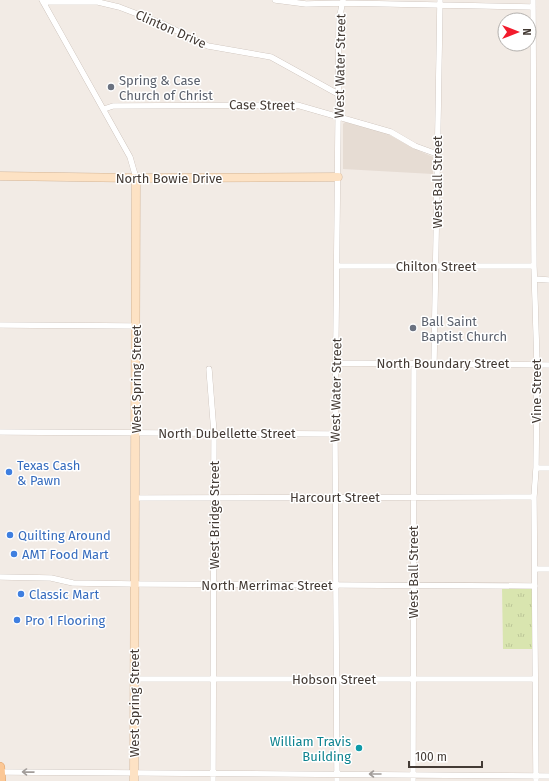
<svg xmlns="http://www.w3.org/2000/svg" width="549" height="781" viewBox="0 0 549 781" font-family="'Fira Sans',sans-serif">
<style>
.residential{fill:#e6dcd3}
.park{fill:url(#park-tufts)}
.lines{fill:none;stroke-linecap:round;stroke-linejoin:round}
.street-casing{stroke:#c0b4ab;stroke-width:6}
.secondary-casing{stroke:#d4b698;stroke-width:9}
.primary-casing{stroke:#df9f66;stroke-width:10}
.street{stroke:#fff;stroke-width:5.5}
.secondary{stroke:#fde2c4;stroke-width:8}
.primary{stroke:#fbc795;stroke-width:9}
.oneway{stroke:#a29d9a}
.worship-dot{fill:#6b7280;stroke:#fff;stroke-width:1.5}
.shop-dot{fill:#3f7fe0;stroke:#fff;stroke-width:1.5}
.culture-dot{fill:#0f9aa8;stroke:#fff;stroke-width:1.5}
.labels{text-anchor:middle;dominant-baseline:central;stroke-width:3;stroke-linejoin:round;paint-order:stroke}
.street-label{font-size:13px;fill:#443b35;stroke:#fff}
.worship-label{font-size:13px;fill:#5b616d;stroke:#fff;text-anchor:start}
.shop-label{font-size:13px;fill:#366cbe;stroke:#fff;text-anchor:start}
.culture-label{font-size:13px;fill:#0d838f;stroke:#fff;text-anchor:end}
</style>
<defs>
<pattern id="park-tufts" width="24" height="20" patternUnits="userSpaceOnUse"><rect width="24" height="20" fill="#d9e5af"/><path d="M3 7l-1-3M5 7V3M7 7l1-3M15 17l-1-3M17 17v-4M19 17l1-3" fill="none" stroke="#bbc597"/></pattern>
</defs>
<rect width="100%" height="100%" fill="#f2ebe5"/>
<path class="residential" d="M 345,122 L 386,133 L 413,148 L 433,157 L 433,174 L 343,169 L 343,124 Z"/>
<path class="park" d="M 502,587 L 532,589 L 532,649 L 503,649 Z"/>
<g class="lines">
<g class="street-casing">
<path id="street" d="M 42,0 L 130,157 L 136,178
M 275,0 L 306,4 L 342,3 L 533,7
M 533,0 L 534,266 L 537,364 L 536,468 L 534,497 L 536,781
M 43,2 L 98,2 L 119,7 L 161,23 L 208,46 L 271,57 L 338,94
M 104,109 L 113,106 L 297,105 L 391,132 L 415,146 L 437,154
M 338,266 L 534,266
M 535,279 L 549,280
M 0,325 L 136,326
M 337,363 L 549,365
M 434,364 L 440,0
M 209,369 L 214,433 L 213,781
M 0,432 L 335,434
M 536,468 L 549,468
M 135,498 L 534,497
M 536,569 L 549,569
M 0,577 L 51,578 L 73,583 L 135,584 L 535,586
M 134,679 L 535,679
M 0,772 L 549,776
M 337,781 L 335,434 L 339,20 L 343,0
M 413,781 L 414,363"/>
</g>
<g class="secondary-casing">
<path id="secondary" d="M 0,176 L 136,178 L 338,177
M 134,781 L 136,178"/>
</g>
<g class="primary-casing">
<path id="primary" d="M 0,767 L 1,781"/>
</g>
<use href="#street" class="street"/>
<use href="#secondary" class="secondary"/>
<use href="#primary" class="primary"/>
</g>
<defs><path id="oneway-shaft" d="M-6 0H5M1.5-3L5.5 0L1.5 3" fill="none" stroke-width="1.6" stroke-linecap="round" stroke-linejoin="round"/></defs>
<g class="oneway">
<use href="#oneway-shaft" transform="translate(28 772) rotate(-179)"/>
<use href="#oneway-shaft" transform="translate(375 774) rotate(-180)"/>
</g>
<g class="worship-dot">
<circle cx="111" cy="87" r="4"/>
<circle cx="413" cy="328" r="4"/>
</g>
<g class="shop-dot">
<circle cx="9" cy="472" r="4"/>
<circle cx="10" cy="535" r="4"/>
<circle cx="14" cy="554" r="4"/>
<circle cx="21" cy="594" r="4"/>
<circle cx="17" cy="620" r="4"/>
</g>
<circle class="culture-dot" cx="359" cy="748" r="4"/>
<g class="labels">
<g class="street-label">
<text transform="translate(171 29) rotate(24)">Clinton Drive</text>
<text transform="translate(340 66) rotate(-89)">West Water Street</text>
<text transform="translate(262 105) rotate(1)">Case Street</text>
<text x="169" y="178">North Bowie Drive</text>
<text transform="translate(437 182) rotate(-90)">West Ball Street</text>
<text x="436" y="266">Chilton Street</text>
<text x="443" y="363">North Boundary Street</text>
<text transform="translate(136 379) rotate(-90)">West Spring Street</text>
<text transform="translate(336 390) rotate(-89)">West Water Street</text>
<text transform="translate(536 391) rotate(-90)">Vine Street</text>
<text x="227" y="433">North Dubellette Street</text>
<text x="335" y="497">Harcourt Street</text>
<text transform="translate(214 515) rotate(-90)">West Bridge Street</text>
<text transform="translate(413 572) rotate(-90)">West Ball Street</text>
<text x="267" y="585">North Merrimac Street</text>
<text x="334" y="679">Hobson Street</text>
<text transform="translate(134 703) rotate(-90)">West Spring Street</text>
</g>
<g class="worship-label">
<text x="119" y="80">Spring &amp; Case<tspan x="119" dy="15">Church of Christ</tspan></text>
<text x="421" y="321">Ball Saint<tspan x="421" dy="15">Baptist Church</tspan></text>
</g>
<g class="shop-label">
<text x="17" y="465">Texas Cash<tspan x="17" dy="15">&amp; Pawn</tspan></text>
<text x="18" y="535">Quilting Around</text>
<text x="22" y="554">AMT Food Mart</text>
<text x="29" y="594">Classic Mart</text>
<text x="25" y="620">Pro 1 Flooring</text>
</g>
<g class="culture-label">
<text x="351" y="741">William Travis<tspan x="351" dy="15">Building</tspan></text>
</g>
</g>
<g transform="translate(517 32) rotate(90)"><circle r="19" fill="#ffffff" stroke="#b4b1ae"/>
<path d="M0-3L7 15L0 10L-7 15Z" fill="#f21b2c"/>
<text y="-6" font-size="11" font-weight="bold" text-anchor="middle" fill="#443b35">N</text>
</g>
<path d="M409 761v6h73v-6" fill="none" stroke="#443b35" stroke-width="2"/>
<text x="415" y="761" font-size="12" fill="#443b35" stroke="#ffffff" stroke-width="3" paint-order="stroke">100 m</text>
</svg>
